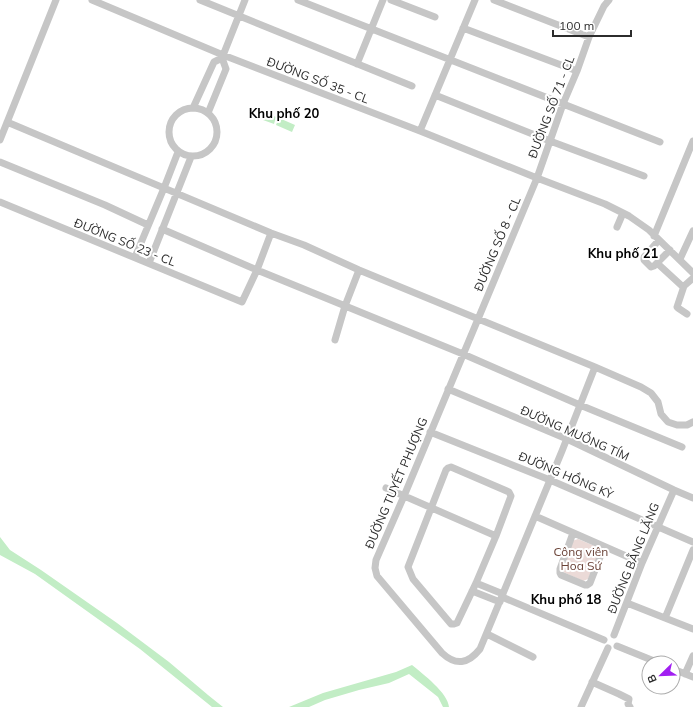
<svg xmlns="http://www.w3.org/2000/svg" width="693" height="707" viewBox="0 0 693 707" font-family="Mulish,sans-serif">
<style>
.green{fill:#ebdad7}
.water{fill:#c2edc5}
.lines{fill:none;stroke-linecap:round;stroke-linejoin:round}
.minor{stroke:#c6c6c6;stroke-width:7}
.labels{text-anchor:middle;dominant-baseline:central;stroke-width:4;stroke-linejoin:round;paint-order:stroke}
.street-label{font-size:12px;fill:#2c2c2c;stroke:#fff}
.park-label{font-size:12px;fill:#6a4237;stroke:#fff}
.neighbourhood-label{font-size:13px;font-weight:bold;fill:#000;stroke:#fff}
</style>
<rect width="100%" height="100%" fill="#fff"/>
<path class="green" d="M 578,539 L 597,547 L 599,551 L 589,577 L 588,579 L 583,581 L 563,572 L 572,541 Z"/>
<path class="water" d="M 266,113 L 276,117 L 274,124 L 263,120 Z
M 279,118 L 295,125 L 292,132 L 276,125 Z
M 0,537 L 10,550 L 41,570 L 117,623 L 169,662 L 208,695 L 223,707 L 212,707 L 140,649 L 35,574 L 0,555 Z
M 412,665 C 423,674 448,693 449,707 L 443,707 L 438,697 L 409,674 L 389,683 L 359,690 L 325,700 L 309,707 L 289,707 L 323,693 L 396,672 Z"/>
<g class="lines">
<path class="minor" d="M 92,0 L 223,55 L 420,131 L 537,178 L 605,204 L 629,216 L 649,230 L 693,273
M 200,0 L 412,86
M 298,0 L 660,142
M 391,0 L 435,17
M 494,0 L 589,37
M 463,28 L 577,71
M 357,64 L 383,0
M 435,95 L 550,141 L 644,176
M169 132a24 24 0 1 1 48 0a24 24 0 1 1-48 0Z
M 193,108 L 214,62 L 222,58 L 245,0
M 208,113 L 226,69 L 222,58
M 7,122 L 271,233 L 304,245 L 359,270 L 595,367 L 641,387 L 651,393 L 658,402 L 661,414 L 668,422 L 677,425 L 687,425 L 693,422
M 420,131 L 475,0
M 0,140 L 56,0
M 0,162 L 105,205 L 148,225
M 0,202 L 242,302 L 257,270 L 271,233
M 617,227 L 623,213
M 162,229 L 257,270 L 463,354 L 580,405 L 682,447
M 654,236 L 693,141
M 659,240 L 644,257 L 644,260 L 651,267 L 654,266 L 670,250
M 135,257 L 164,188 L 178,152
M 680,259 L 693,231
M 149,263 L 191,157
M 657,263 L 682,286 L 684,286 L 693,278
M 684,286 L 677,307 L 678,308 L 687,314
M 335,340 L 345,306 L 359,270
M 595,367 L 562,451 L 480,649 C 468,664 456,666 442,653 L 377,576 L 375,568 L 376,560 L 404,496 L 537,178 L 563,104 L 577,71 L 589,37 L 604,6 L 609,0
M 448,389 L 567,439 L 674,490 L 693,498
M 430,432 L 550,480 L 693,542
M 451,467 L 509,492 L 511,496 L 496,536 L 476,583 L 457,623 L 454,624 L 451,624 L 413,579 L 408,567 L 446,470 L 448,468 Z
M 386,488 L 496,536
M 535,516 L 642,563
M 573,533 L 560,569 L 560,573 L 561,575 L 585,585 L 587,585 L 590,583 L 604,547
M 476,583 L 503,594
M 472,591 L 500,602
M 502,597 L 604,640
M 627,603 L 665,618 L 693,629
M 665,618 L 693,550
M 487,634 L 533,657
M 614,635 L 642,563 L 674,490
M 617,646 L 659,663
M 673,669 L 693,677
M 685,674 L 693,656
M 592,682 L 619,694 L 629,699 L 628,704 L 630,707
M 581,707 L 608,648"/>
</g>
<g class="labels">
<g class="street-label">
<text transform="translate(318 80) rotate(21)">ĐƯỜNG SỐ 35 - CL</text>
<text transform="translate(551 107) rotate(-69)">ĐƯỜNG SỐ 71 - CL</text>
<text transform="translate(125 242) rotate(22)">ĐƯỜNG SỐ 23 - CL</text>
<text transform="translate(497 244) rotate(-67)">ĐƯỜNG SỐ 8 - CL</text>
<text transform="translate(575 433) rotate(24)">ĐƯỜNG MUỒNG TÍM</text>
<text transform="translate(566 475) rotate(23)">ĐƯỜNG HỒNG KỲ</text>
<text transform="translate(396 483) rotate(-67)">ĐƯỜNG TUYẾT PHƯỢNG</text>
<text transform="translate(633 558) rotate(-68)">ĐƯỜNG BẰNG LĂNG</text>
</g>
<g class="park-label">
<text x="581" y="551">Công viên<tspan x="581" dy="14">Hoa Sứ</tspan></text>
</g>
<g class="neighbourhood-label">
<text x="284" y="113">Khu phố 20</text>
<text x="623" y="253">Khu phố 21</text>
<text x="566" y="599">Khu phố 18</text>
</g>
</g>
<g transform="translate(661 675) rotate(247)"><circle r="19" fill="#ffffff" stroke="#ababab"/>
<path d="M0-3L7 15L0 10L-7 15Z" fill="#a11ff1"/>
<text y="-6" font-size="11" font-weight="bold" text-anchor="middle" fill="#2c2c2c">B</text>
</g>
<path d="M553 30v6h78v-6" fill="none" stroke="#2c2c2c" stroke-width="2"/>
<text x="559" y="30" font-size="12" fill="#2c2c2c" stroke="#ffffff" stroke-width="3" paint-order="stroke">100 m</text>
</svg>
